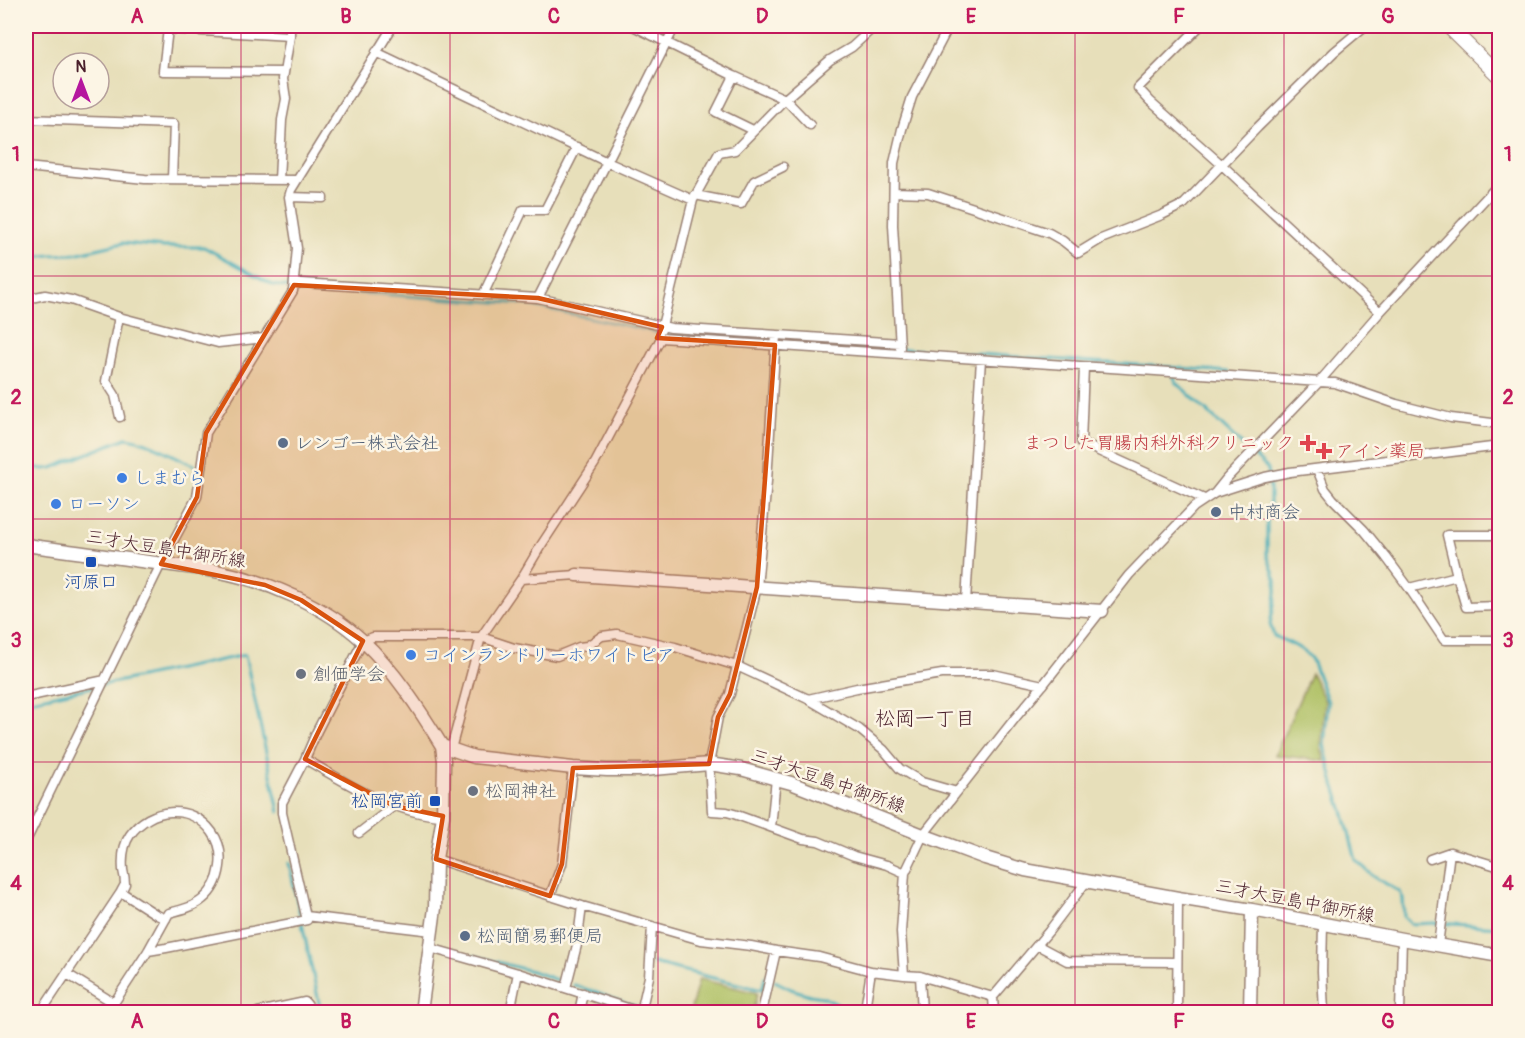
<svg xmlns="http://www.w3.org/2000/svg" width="1525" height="1038" viewBox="0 0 1525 1038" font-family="Pangolin,'Klee One',sans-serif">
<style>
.green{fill:#aec063;stroke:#7c7047;stroke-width:1.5}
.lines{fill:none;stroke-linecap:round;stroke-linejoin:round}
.stream{stroke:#3aaab7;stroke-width:3}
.street-casing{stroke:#987f72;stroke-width:11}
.secondary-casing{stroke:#987f72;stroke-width:15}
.primary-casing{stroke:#987f72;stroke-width:16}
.street{stroke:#fff;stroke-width:8}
.secondary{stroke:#fff;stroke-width:12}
.primary{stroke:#fff;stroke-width:14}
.marked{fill:#d8530f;fill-opacity:0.2;stroke:#d8530f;stroke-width:4.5;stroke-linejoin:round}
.grid{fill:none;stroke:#c2185b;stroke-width:1.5;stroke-opacity:0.55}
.service-dot{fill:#5c6f8a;stroke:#fcf5e5;stroke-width:2}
.health-dot{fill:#e0444e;stroke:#fcf5e5;stroke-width:2}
.shop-dot{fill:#3f7fe0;stroke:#fcf5e5;stroke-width:2}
.transit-dot{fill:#1a4fb4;stroke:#fcf5e5;stroke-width:2}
.worship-dot{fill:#6b7280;stroke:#fcf5e5;stroke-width:2}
.labels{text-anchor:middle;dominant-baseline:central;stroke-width:5;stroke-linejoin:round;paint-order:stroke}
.service-label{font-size:18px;fill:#4e5e75;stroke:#fcf5e5;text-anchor:start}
.health-label{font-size:18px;fill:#be3a42;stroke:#fcf5e5;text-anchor:end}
.shop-label{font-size:18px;fill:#366cbe;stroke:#fcf5e5;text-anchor:start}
.street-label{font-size:18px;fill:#4a1f2b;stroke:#fcf5e5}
.transit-label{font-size:18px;fill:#164399;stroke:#fcf5e5}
.worship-label{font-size:18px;fill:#5b616d;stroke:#fcf5e5;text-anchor:start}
.neighbourhood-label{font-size:20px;fill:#4a1f2b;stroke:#fcf5e5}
.neatline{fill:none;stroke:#c2185b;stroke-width:2}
.grid-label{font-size:20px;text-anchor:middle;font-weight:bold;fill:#c2185b}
</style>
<rect width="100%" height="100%" fill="#fcf5e5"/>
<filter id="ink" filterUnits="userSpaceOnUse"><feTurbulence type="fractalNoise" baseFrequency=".0167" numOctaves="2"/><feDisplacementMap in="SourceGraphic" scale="12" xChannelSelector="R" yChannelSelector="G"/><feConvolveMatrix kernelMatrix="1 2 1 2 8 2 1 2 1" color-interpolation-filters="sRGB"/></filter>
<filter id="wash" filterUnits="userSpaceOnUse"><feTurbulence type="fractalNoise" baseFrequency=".008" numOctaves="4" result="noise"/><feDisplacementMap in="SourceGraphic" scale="24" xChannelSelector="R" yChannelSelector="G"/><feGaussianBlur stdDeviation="1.35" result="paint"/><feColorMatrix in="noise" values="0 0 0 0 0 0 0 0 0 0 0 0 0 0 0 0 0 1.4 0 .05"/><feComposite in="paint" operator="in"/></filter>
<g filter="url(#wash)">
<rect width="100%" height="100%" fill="#e7dfba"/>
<path class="green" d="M 1311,673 L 1325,701 L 1321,747 L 1325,761 L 1275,755 Z
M 699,979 L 757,993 L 753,1012 L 690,1012 Z"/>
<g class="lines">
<path class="stream" d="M 26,258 L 50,255 L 74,254 L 123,243 L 164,247 L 204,247 L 273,285 L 301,289 L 525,304 L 656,332 L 1168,367 L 1169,370
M 1168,367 L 1229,372
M 1174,377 L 1177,383 L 1268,469 L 1270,488 L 1270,505 L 1267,516 L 1267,555 L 1276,580 L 1276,594 L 1270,624 L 1274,636 C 1287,642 1304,648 1312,660 L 1328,702 L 1324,745 L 1334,784 L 1343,811 L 1356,860 L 1373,876 L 1400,892 L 1403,899 L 1404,917 L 1411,924 L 1436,923 L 1500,927
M 1380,394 L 1405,402
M 26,466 L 44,469 L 52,468 L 126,438 C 148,440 173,456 194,465
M 26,701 L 245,655 L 279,812
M 289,863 L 321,1012
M 474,956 L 535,972 L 562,982
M 653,963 L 762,990 L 765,977
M 775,981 L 791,989 L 810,995 L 823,997 L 837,1004 L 861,1009
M 574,985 L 637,1007
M 870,1010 L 881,1012"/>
</g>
</g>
<g filter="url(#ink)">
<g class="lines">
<g class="street-casing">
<path id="street" d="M 168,26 L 168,29 L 290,36 L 283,79 L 286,99 L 282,120 L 279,180
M 1200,26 L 1138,88 L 1150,101 L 1222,165 L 1380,312 L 1319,382 L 1227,478 L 1215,493
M 168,29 L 163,71 L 284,72
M 290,36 L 290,26
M 376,52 L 607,162 L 675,26
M 734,76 L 716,112 L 753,130
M 26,119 L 174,124 L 172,179
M 810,125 L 785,99 L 830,60 L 852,47 L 875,26
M 26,167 L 145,179 L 297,180
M 894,192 L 928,193 L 1049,233 L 1063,241 L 1078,253 L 1101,239 L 1162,215 L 1184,204 L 1258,127 L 1334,52 L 1365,26
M 695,195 L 741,204 L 754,181 L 783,167
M 289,197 L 323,198
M 294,285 L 302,283 L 538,298 L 607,162 L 693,200 L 719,153 L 735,150 L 785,99 L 734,76 L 633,26
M 483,295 L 523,210 L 545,210 L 577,147
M 538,298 L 671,328 L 900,343
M 26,299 L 45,295 L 71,300 L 119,317 L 218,343 L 264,338
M 1380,312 L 1500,183
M 119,317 L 106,381 L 115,395 L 120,417
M 661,330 L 693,200
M 776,335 L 767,481 L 757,587 L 730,694 L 718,717 L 709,764 L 712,811 L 727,812 L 734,814 L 803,839 L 818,841 L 854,856 L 887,865 L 905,873
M 900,347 L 893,225 L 894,163 L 902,129 L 912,97 L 949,26
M 1084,367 L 1081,443 L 1204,499
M 1317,469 L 1325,489 L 1333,499 L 1364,530 L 1386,557 L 1409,588 L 1457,576
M 1500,535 L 1447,535 L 1457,576 L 1466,607 L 1500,606
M 521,579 L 540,547 L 595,463 L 661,338 L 1335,383 L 1396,404 L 1451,418 L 1500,424
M 1409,588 L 1444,640 L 1500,640
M 966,601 L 981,359
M 26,697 L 105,680
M 808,699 L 857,688 L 942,674 L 993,674 L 1043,685
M 451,749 L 481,637 L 521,579 L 577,575
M 305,759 C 346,783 394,814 443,816
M 771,827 L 776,779
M 359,833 L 394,806
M 26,841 L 161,564 L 197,497 L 206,433 L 293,291 L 297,248 L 289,197 L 291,190 L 393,26
M 436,859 L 582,906 L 701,940 L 751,946 L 776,951 L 819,957 L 871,971 L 904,975 L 920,976 L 922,1012
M 1430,859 L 1450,852
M 121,892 L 157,915 L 166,919
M 550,896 L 562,864 L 573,768
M 306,916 L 282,813 L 282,803 L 305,759 L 317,731 L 363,641 L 373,637 L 481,637 L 514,648 L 557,656 L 579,647 L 587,646 L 602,636 L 617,634 L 675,647 L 737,666 L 808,699 L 859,729 L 884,750 L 900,769 L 922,782 L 957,792
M 1323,924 L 1322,971 L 1324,1012
M 1037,945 L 1067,961 L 1177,962
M 1438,945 L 1450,852 L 1500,867
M 430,948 L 518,973 L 640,1012
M 148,951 L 166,948 L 307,920 L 306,916 L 432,931
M 67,974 L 114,1003
M 904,975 L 901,932 L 905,873 L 923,835 L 1016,717 L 1043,685 L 1129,575 L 1194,507 L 1215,493 L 1265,477 L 1290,472 L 1500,446
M 920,976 L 993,997
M 566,988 L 577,945 L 582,906
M 26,1005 L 42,1012
M 865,1009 L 871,971
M 41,1012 L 121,892 C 122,889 124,887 125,884 C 125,880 124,874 123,870 C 122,858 123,845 130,835 C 150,807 191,803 212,832 C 227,852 221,884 203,899 C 194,907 181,910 169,913 L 148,951 L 114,1003 L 109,1012
M 258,1012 L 305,1002 L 313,1012
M 510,1012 L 518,973
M 579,1012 L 583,993
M 641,1012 L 649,977 L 652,926
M 762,1012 L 776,951
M 994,1012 L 993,997 L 1049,931 L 1086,882
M 1177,1012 L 1178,898
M 1400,1012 L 1402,939"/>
</g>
<g class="secondary-casing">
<path id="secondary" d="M 26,545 C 66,551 107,556 148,562 C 170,565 193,567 216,571 C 267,581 324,605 363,641 C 394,670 420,710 442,746 L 474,757 L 573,768 L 607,770 L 643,770 L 709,764 L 741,769 L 791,783 L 923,835 L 985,858 L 1025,870 L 1178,898 L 1252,910 L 1402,939 L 1500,956
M 577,575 L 1102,611
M 421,1012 L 435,908 L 436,859 L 443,816 L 444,761 L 442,746
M 1250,1012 L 1252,910"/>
</g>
<g class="primary-casing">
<path id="primary" d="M 1448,26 L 1500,77"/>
</g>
<use href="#street" class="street"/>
<use href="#secondary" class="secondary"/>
<use href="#primary" class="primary"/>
</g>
</g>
<path class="marked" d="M 294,285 L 538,298 L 662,327 L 657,338 L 775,345 L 757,587 L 730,694 L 718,717 L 709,764 L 573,768 L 562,864 L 550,896 L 436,859 L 443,816 L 394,806 L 305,759 L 363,641 L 301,600 L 265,585 L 161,564 L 197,497 L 206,433 Z"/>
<path class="grid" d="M 241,26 L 241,1012M 450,26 L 450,1012M 658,26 L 658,1012M 867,26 L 867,1012M 1075,26 L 1075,1012M 1284,26 L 1284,1012M 26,276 L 1500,276M 26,519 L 1500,519M 26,762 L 1500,762"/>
<g class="service-dot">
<circle cx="283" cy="443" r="6"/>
<circle cx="1216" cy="512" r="6"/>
<circle cx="465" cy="936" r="6"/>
</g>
<g class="health-dot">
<path d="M1305 434h6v6h6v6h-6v6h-6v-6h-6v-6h6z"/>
<path d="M1321 442h6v6h6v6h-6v6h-6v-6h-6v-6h6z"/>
</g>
<g class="shop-dot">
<circle cx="122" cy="478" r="6"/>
<circle cx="56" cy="504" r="6"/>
<circle cx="411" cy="655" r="6"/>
</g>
<g class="transit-dot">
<rect x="85" y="556" width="12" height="12" rx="3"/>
<rect x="429" y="795" width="12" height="12" rx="3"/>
</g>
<g class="worship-dot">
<circle cx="301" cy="674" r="6"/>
<circle cx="473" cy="791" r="6"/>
</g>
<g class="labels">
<g class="service-label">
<text x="295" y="443">レンゴー株式会社</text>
<text x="1228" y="512">中村商会</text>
<text x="477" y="936">松岡簡易郵便局</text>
</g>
<g class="health-label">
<text x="1294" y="443">まつした胃腸内科外科クリニック</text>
<text x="1336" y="451" text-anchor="start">アイン薬局</text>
</g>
<g class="shop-label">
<text x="134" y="478">しまむら</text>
<text x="68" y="504">ローソン</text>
<text x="423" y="655">コインランドリーホワイトピア</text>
</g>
<g class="street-label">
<text transform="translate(166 549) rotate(9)">三才大豆島中御所線</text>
<text transform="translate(828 781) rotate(19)">三才大豆島中御所線</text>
<text transform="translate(1295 901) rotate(11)">三才大豆島中御所線</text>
</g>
<g class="transit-label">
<text x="91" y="582">河原口</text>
<text x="423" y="801" text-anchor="end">松岡宮前</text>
</g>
<g class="worship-label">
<text x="313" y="674">創価学会</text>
<text x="485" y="791">松岡神社</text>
</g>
<g class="neighbourhood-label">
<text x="925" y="718">松岡一丁目</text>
</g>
</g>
<rect width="1525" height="1038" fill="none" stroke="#fcf5e5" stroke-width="66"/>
<g transform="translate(81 81)"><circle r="28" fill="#fcf5e5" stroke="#b59f9b" stroke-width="1.5"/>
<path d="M0-4.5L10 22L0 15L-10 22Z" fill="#b5179e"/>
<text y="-9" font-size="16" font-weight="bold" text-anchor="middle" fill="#4a1f2b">N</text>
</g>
<rect x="33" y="33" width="1459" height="972" class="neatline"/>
<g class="grid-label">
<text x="137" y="23">A</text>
<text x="346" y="23">B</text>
<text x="554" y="23">C</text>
<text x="762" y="23">D</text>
<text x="971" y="23">E</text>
<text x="1179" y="23">F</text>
<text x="1388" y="23">G</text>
<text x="16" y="161">1</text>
<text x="1508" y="161">1</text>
<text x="16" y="404">2</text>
<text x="1508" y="404">2</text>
<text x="16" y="647">3</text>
<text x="1508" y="647">3</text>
<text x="16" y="890">4</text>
<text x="1508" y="890">4</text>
<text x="137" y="1028">A</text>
<text x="346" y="1028">B</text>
<text x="554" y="1028">C</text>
<text x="762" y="1028">D</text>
<text x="971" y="1028">E</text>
<text x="1179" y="1028">F</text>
<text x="1388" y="1028">G</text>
</g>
</svg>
